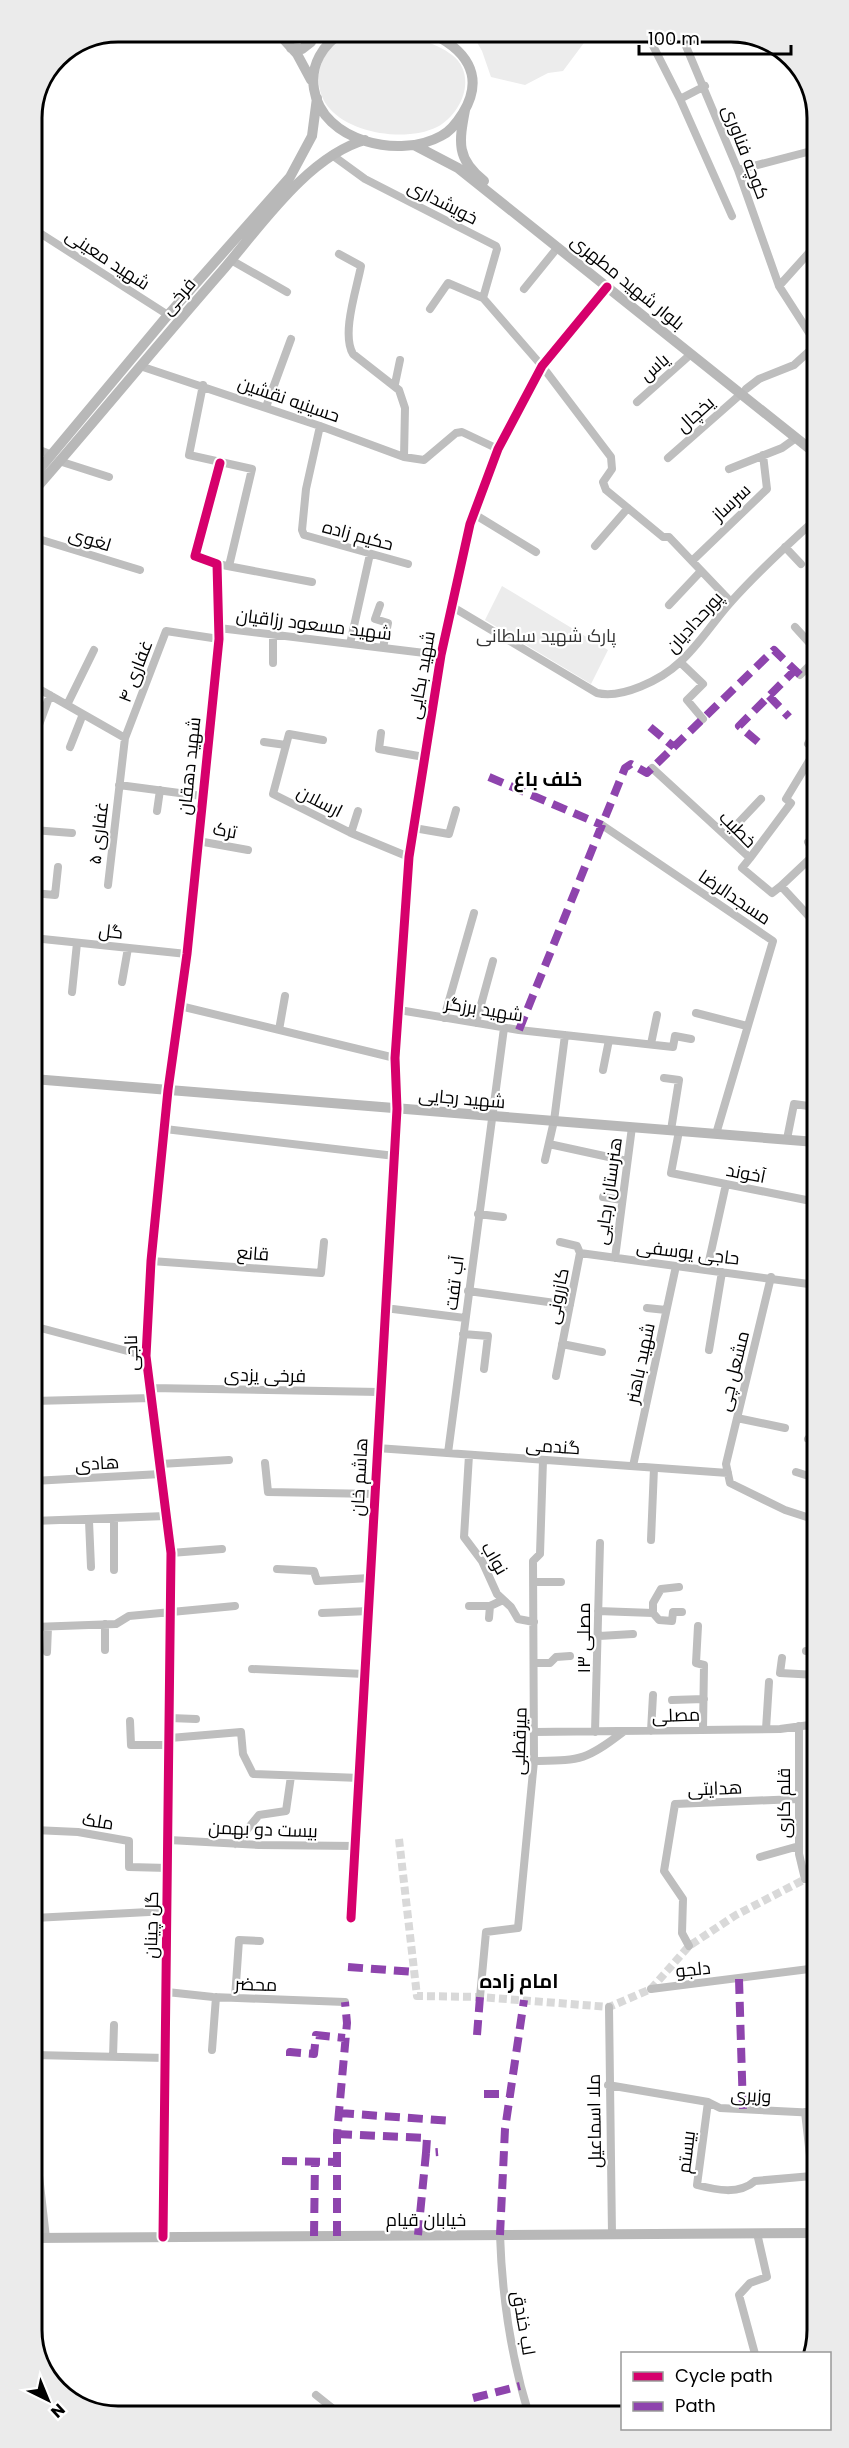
<svg xmlns="http://www.w3.org/2000/svg" width="849" height="2448" viewBox="0 0 849 2448" font-family="Poppins,Cairo,sans-serif">
<style>
.green{fill:#ececec}
.lines{fill:none;stroke-linecap:round;stroke-linejoin:round}
.minor-tunnel{stroke:#d9d9d9;stroke-width:8;stroke-dasharray:8 4;stroke-linecap:butt}
.minor{stroke:#bebebe;stroke-width:8}
.secondary{stroke:#b8b8b8;stroke-width:10}
.quiet{stroke:#8e44ad;stroke-width:8;stroke-dasharray:15 8;stroke-linecap:butt}
.cycleway-casing{stroke:#fff;stroke-width:13}
.cycleway{stroke:#d6006c;stroke-width:9}
.labels{text-anchor:middle;dominant-baseline:central;stroke-width:4.5;stroke-linejoin:round;paint-order:stroke}
.street-label{font-size:18px;fill:#000;stroke:#fff}
.park-label{font-size:18px;fill:#333;stroke:#fff}
.neighbourhood-label{font-size:20px;font-weight:bold;fill:#000;stroke:#fff}
.rim{fill:none;stroke:#000;stroke-width:3}
</style>
<rect width="100%" height="100%" fill="#fff"/>
<path class="green" d="M 392,32 C 411,38 436,42 452,55 C 478,75 462,114 437,127 C 407,142 352,134 330,109 C 309,86 319,47 347,36 C 361,30 377,32 392,32 Z
M 471,32 L 592,32 L 563,71 L 548,73 L 525,85 L 491,77 L 482,51 Z
M 502,586 L 608,650 L 591,684 L 485,620 Z"/>
<g class="lines">
<path class="minor-tunnel" d="M 399,1839 L 417,1996 L 480,1997 L 609,2007 L 651,1989 L 689,1946 L 736,1915 L 817,1873"/>
<path class="minor" d="M 646,32 L 680,99 L 732,216
M 680,32 L 738,170 L 779,286 L 815,342
M 680,99 L 705,86
M 332,155 L 365,179 L 496,246 L 497,249 L 483,298
M 738,170 L 815,150
M 32,228 L 168,315
M 339,254 L 361,266 C 357,288 341,334 353,354 L 399,390 L 405,408 L 404,457
M 231,260 L 287,292
M 779,286 L 815,246
M 524,289 L 558,247
M 430,309 L 448,283 L 483,298 L 542,366 L 611,457 L 612,469 L 603,482 L 606,490 L 663,537 L 669,537 L 731,602
M 140,366 L 320,426 L 404,457 L 424,460 L 456,433 L 462,432 L 498,449
M 395,384 L 400,360
M 203,385 L 189,455 L 252,469 L 229,566
M 746,389 L 759,379 L 794,365 L 815,346
M 637,402 L 691,354
M 266,407 L 291,339
M 320,426 L 306,489 L 302,530 L 304,535 L 408,564
M 32,447 L 52,455
M 668,458 L 742,393
M 59,461 L 109,477
M 729,469 L 782,448 L 796,438
M 474,514 L 536,552
M 32,537 L 140,570
M 595,546 L 628,508
M 785,547 L 801,564
M 692,561 L 767,489 L 763,455
M 217,564 L 312,582
M 380,605 L 375,619 L 388,623 L 383,648
M 669,605 L 701,571
M 451,606 L 597,693 C 622,699 661,680 680,662 C 699,645 713,622 730,603 C 756,574 786,546 815,520
M 32,617 L 35,618
M 795,627 L 815,649
M 219,628 L 441,655
M 273,634 L 273,663
M 350,644 L 370,554
M 680,662 L 703,684 L 687,700 L 703,719
M 800,675 L 815,660
M 32,685 L 125,738
M 67,705 L 94,650
M 37,730 L 50,695
M 815,731 L 808,744 L 815,749
M 381,733 L 379,749 L 424,757
M 323,740 L 289,734 L 273,794 L 351,833 L 409,857
M 264,742 L 286,745
M 70,747 L 83,714
M 652,768 L 750,858 L 742,868 L 772,893 L 781,886 L 816,924
M 119,785 L 202,796
M 157,811 L 160,790
M 602,825 L 773,941 L 716,1134
M 414,828 L 449,834 L 456,810
M 33,830 L 72,833
M 351,833 L 358,811
M 726,836 L 761,799
M 198,841 L 248,850
M 750,858 L 791,803 L 786,799 L 815,751
M 108,885 L 125,738 L 166,631 L 219,639
M 781,886 L 815,854 L 808,842 L 816,835
M 33,893 L 55,895 L 58,867
M 33,938 L 187,954
M 122,982 L 128,948
M 72,992 L 77,943
M 180,1006 L 395,1058
M 399,1010 L 519,1030 L 673,1047 L 675,1036 L 691,1039
M 696,1013 L 747,1026
M 444,1018 L 474,913
M 476,1023 L 493,961
M 279,1030 L 285,996
M 651,1044 L 657,1015
M 603,1070 L 609,1040
M 664,1078 L 679,1080 L 671,1130
M 165,1129 L 395,1156
M 679,1131 L 671,1173 L 816,1202
M 787,1139 L 794,1104 L 816,1107
M 549,1144 L 627,1161
M 545,1160 L 554,1121 L 565,1035
M 603,1197 L 622,1200
M 478,1214 L 503,1217
M 560,1242 L 577,1246 L 580,1253 L 816,1285
M 615,1258 L 632,1127
M 151,1261 L 321,1273 L 324,1242
M 707,1270 L 726,1184
M 771,1277 L 726,1464 L 730,1483 L 785,1510 L 816,1520
M 468,1291 L 570,1305
M 385,1308 L 465,1318
M 647,1308 L 666,1310
M 33,1326 L 146,1356
M 463,1334 L 488,1336 L 484,1369
M 562,1344 L 602,1352
M 709,1350 L 722,1272
M 556,1376 L 580,1253
M 150,1388 L 380,1392
M 33,1401 L 152,1398
M 737,1418 L 785,1428
M 808,1439 L 816,1442
M 377,1448 L 728,1473
M 448,1453 L 504,1028
M 469,1455 L 464,1537 L 482,1561 L 497,1594 L 511,1607 L 518,1619 L 534,1622
M 265,1463 L 268,1492 L 375,1494
M 160,1464 L 229,1460
M 633,1466 L 676,1266
M 796,1472 L 815,1478
M 33,1481 L 161,1474
M 810,1518 L 816,1471
M 114,1519 L 114,1570
M 33,1521 L 166,1516
M 89,1521 L 91,1567
M 651,1540 L 654,1468
M 171,1553 L 222,1549
M 277,1569 L 314,1571 L 317,1581 L 370,1578
M 534,1582 L 561,1582
M 469,1606 L 490,1606 L 503,1600
M 598,1611 L 653,1613 L 653,1603 L 661,1589 L 679,1587
M 322,1613 L 369,1611
M 653,1613 L 659,1620 L 672,1621 L 673,1612 L 682,1612
M 489,1618 L 490,1606
M 105,1624 L 105,1650
M 698,1626 L 696,1663 L 704,1665 L 703,1729
M 34,1627 L 116,1624 L 129,1616 L 235,1606
M 599,1636 L 633,1634
M 806,1651 L 817,1651
M 47,1652 L 48,1627
M 782,1658 L 780,1673 L 817,1675
M 535,1663 L 550,1663 L 556,1657 L 570,1656
M 252,1669 L 365,1674
M 672,1700 L 704,1699
M 170,1718 L 196,1719
M 130,1721 L 131,1745 L 170,1745
M 799,1726 L 799,1854 L 805,1879
M 766,1729 L 769,1682
M 651,1731 L 653,1695
M 535,1732 L 780,1729 L 817,1724
M 595,1732 L 600,1543
M 170,1738 L 241,1732 L 243,1754 L 253,1774 L 360,1778
M 534,1761 C 581,1760 585,1761 623,1732
M 34,1830 L 78,1832 L 129,1841 L 129,1867 L 168,1868
M 169,1840 L 259,1845 L 356,1846
M 235,1844 L 259,1815 L 286,1811 L 291,1776
M 760,1857 L 799,1846
M 34,1918 L 168,1911
M 351,1918 L 397,1109 L 395,1058 L 409,857 L 441,655 L 470,524 L 498,449 L 542,366 L 607,287
M 689,1946 L 682,1933 L 683,1899 L 664,1871 L 675,1804 L 797,1799
M 651,1989 L 817,1968
M 167,1992 L 213,1997 L 345,2002
M 480,1997 L 486,1932 L 518,1928 L 534,1761 L 533,1561 L 540,1554 L 543,1460
M 235,1998 L 239,1940 L 260,1941
M 609,2007 L 612,2234
M 212,2050 L 216,1997
M 34,2055 L 166,2058
M 113,2057 L 114,2025
M 608,2085 L 708,2102 L 720,2108 L 817,2113
M 708,2102 L 697,2185 C 716,2190 739,2195 755,2181 L 812,2176
M 805,2112 L 817,2217
M 34,2131 L 46,2238
M 500,2235 C 502,2295 511,2357 529,2415
M 163,2237 L 171,1553 L 146,1356 L 151,1261 L 168,1090 L 187,954 L 219,639 L 217,564 L 195,556 L 220,463
M 755,2354 L 739,2295 L 750,2283 L 767,2277 L 757,2233
M 316,2395 L 341,2415"/>
<path class="secondary" d="M 277,32 L 297,54 L 311,80
M 343,32 C 323,44 310,65 314,89 C 322,142 400,159 441,136 C 450,132 458,121 463,113 C 486,75 465,48 428,32
M 291,48 L 302,49 L 311,42 L 313,32
M 465,110 C 459,142 456,159 484,181
M 414,145 L 458,168 L 815,453
M 32,478 L 168,315 L 290,177 L 312,136 L 317,98
M 32,493 C 96,420 158,344 222,271 C 260,227 308,156 365,140
M 33,1079 L 816,1142
M 34,2238 L 817,2233"/>
<path class="quiet" d="M 769,696 L 789,717
M 650,727 L 674,747
M 758,742 L 739,726 L 795,670
M 489,777 L 602,825
M 519,1030 L 625,768 L 631,764 L 647,773 L 774,650 L 800,675
M 348,1967 L 415,1972
M 739,1979 L 743,2110
M 477,2035 L 480,1997
M 290,2056 L 290,2052 L 314,2054 L 316,2035 L 345,2038
M 484,2094 L 510,2094
M 339,2113 L 453,2121
M 337,2134 L 427,2138 L 426,2153
M 282,2161 L 337,2162
M 418,2235 L 426,2153 L 438,2152
M 500,2235 L 505,2129 L 524,2000
M 314,2236 L 315,2161
M 337,2236 L 337,2134 L 347,2023 L 345,2002
M 473,2398 L 520,2386"/>
<g class="cycleway-casing">
<path id="cycleway" d="M 351,1918 L 397,1109 L 395,1058 L 409,857 L 441,655 L 470,524 L 498,449 L 542,366 L 607,287
M 163,2237 L 171,1553 L 146,1356 L 151,1261 L 168,1090 L 187,954 L 219,639 L 217,564 L 195,556 L 220,463"/>
</g>
<use href="#cycleway" class="cycleway"/>
</g>
<g class="labels">
<g class="street-label">
<text transform="translate(746 152) rotate(69)">کوچه فناوری</text>
<text transform="translate(443 202) rotate(27)">خویشداری</text>
<text transform="translate(108 259) rotate(33)">شهید معینی</text>
<text transform="translate(628 282) rotate(39)">بلوار شهید مطهری</text>
<text transform="translate(178 296) rotate(-49)">فرخی</text>
<text transform="translate(654 367) rotate(-41)">یاس</text>
<text transform="translate(289 399) rotate(19)">حسینیه نقشین</text>
<text transform="translate(695 414) rotate(-42)">یخچال</text>
<text transform="translate(731 502) rotate(-43)">سرساز</text>
<text transform="translate(358 535) rotate(15)">حکیم زاده</text>
<text transform="translate(90 539) rotate(17)">لغوی</text>
<text transform="translate(694 622) rotate(-48)">پورحدادیان</text>
<text transform="translate(314 624) rotate(7)">شهید مسعود رزاقیان</text>
<text transform="translate(135 671) rotate(-69)">غفاری ۴</text>
<text transform="translate(421 675) rotate(-80)">شهید بکایی</text>
<text transform="translate(189 766) rotate(-84)">شهید دهقان</text>
<text transform="translate(320 801) rotate(27)">ارسلان</text>
<text transform="translate(738 829) rotate(45)">خطیب</text>
<text transform="translate(225 830) rotate(10)">ترک</text>
<text transform="translate(98 833) rotate(-83)">غفاری ۵</text>
<text transform="translate(735 897) rotate(34)">مسجدالرضا</text>
<text transform="translate(111 931) rotate(6)">گل</text>
<text transform="translate(484 1009) rotate(9)">شهید برزگر</text>
<text transform="translate(462 1098) rotate(5)">شهید رجایی</text>
<text transform="translate(746 1173) rotate(11)">آخوند</text>
<text transform="translate(608 1191) rotate(-82)">هنرستان رجایی</text>
<text transform="translate(688 1252) rotate(7)">حاجی یوسفی</text>
<text transform="translate(253 1253) rotate(4)">قانع</text>
<text transform="translate(454 1283) rotate(-83)">آب تفت</text>
<text transform="translate(557 1296) rotate(-79)">کازرونی</text>
<text transform="translate(131 1353) rotate(-92)">ناجی</text>
<text transform="translate(640 1363) rotate(-78)">شهید باهنر</text>
<text transform="translate(733 1371) rotate(-76)">مشعل چی</text>
<text transform="translate(265 1375) rotate(1)">فرخی یزدی</text>
<text transform="translate(553 1446) rotate(4)">گندمی</text>
<text transform="translate(97 1463) rotate(-3)">هادی</text>
<text transform="translate(359 1477) rotate(-87)">هاشم خان</text>
<text transform="translate(495 1558) rotate(60)">نواب</text>
<text transform="translate(583 1638) rotate(-90)">مصلی ۱۳</text>
<text transform="translate(676 1715) rotate(-2)">مصلی</text>
<text transform="translate(519 1741) rotate(-88)">میرقطبی</text>
<text transform="translate(715 1788) rotate(-2)">هدایتی</text>
<text transform="translate(783 1803) rotate(-90)">قلم کاری</text>
<text transform="translate(98 1821) rotate(9)">ملک</text>
<text transform="translate(263 1829) rotate(2)">بیست دو بهمن</text>
<text transform="translate(151 1925) rotate(-89)">گل چینان</text>
<text transform="translate(693 1969) rotate(-6)">دلجو</text>
<text transform="translate(256 1984) rotate(2)">محضر</text>
<text transform="translate(751 2095) rotate(3)">وزیری</text>
<text transform="translate(594 2121) rotate(-91)">ملا اسماعیل</text>
<text transform="translate(686 2152) rotate(-83)">بیستم</text>
<text x="426" y="2219">خیابان قیام</text>
<text transform="translate(524 2323) rotate(80)">لب خندق</text>
</g>
<g class="park-label">
<text x="546" y="635">پارک شهید سلطانی</text>
</g>
<g class="neighbourhood-label">
<text x="548" y="779">خلف باغ</text>
<text x="519" y="1981">امام زاده</text>
</g>
</g>
<path d="M0 0H849V2448H0ZM118 42H731A76 76 0 0 1 807 118V2330A76 76 0 0 1 731 2406H118A76 76 0 0 1 42 2330V118A76 76 0 0 1 118 42Z" fill="#ebebeb" fill-rule="evenodd"/>
<path class="rim" d="M118 42H731A76 76 0 0 1 807 118V2330A76 76 0 0 1 731 2406H118A76 76 0 0 1 42 2330V118A76 76 0 0 1 118 42Z"/>
<rect x="621" y="2352" width="210" height="78" fill="#ffffff" stroke="#999999" stroke-width="1.5"/>
<rect x="633" y="2372" width="30" height="9" fill="#d6006c" stroke="#999999" stroke-width="1.5"/>
<text x="675" y="2382" font-size="18" fill="#000000">Cycle path</text>
<rect x="633" y="2402" width="30" height="9" fill="#8e44ad" stroke="#999999" stroke-width="1.5"/>
<text x="675" y="2412" font-size="18" fill="#000000">Path</text>
<g transform="translate(48 2400) rotate(137)" stroke="#ffffff" stroke-width="4.5" paint-order="stroke">
<path d="M0-4.5L10 22L0 15L-10 22Z" fill="#000000"/>
<text y="-9" font-size="16" font-weight="bold" text-anchor="middle" fill="#000000">N</text>
</g>
<path d="M639 45v9h152v-9" fill="none" stroke="#000000" stroke-width="3"/>
<text x="648" y="45" font-size="18" fill="#000000" stroke="#ffffff" stroke-width="4.5" paint-order="stroke">100 m</text>
</svg>
